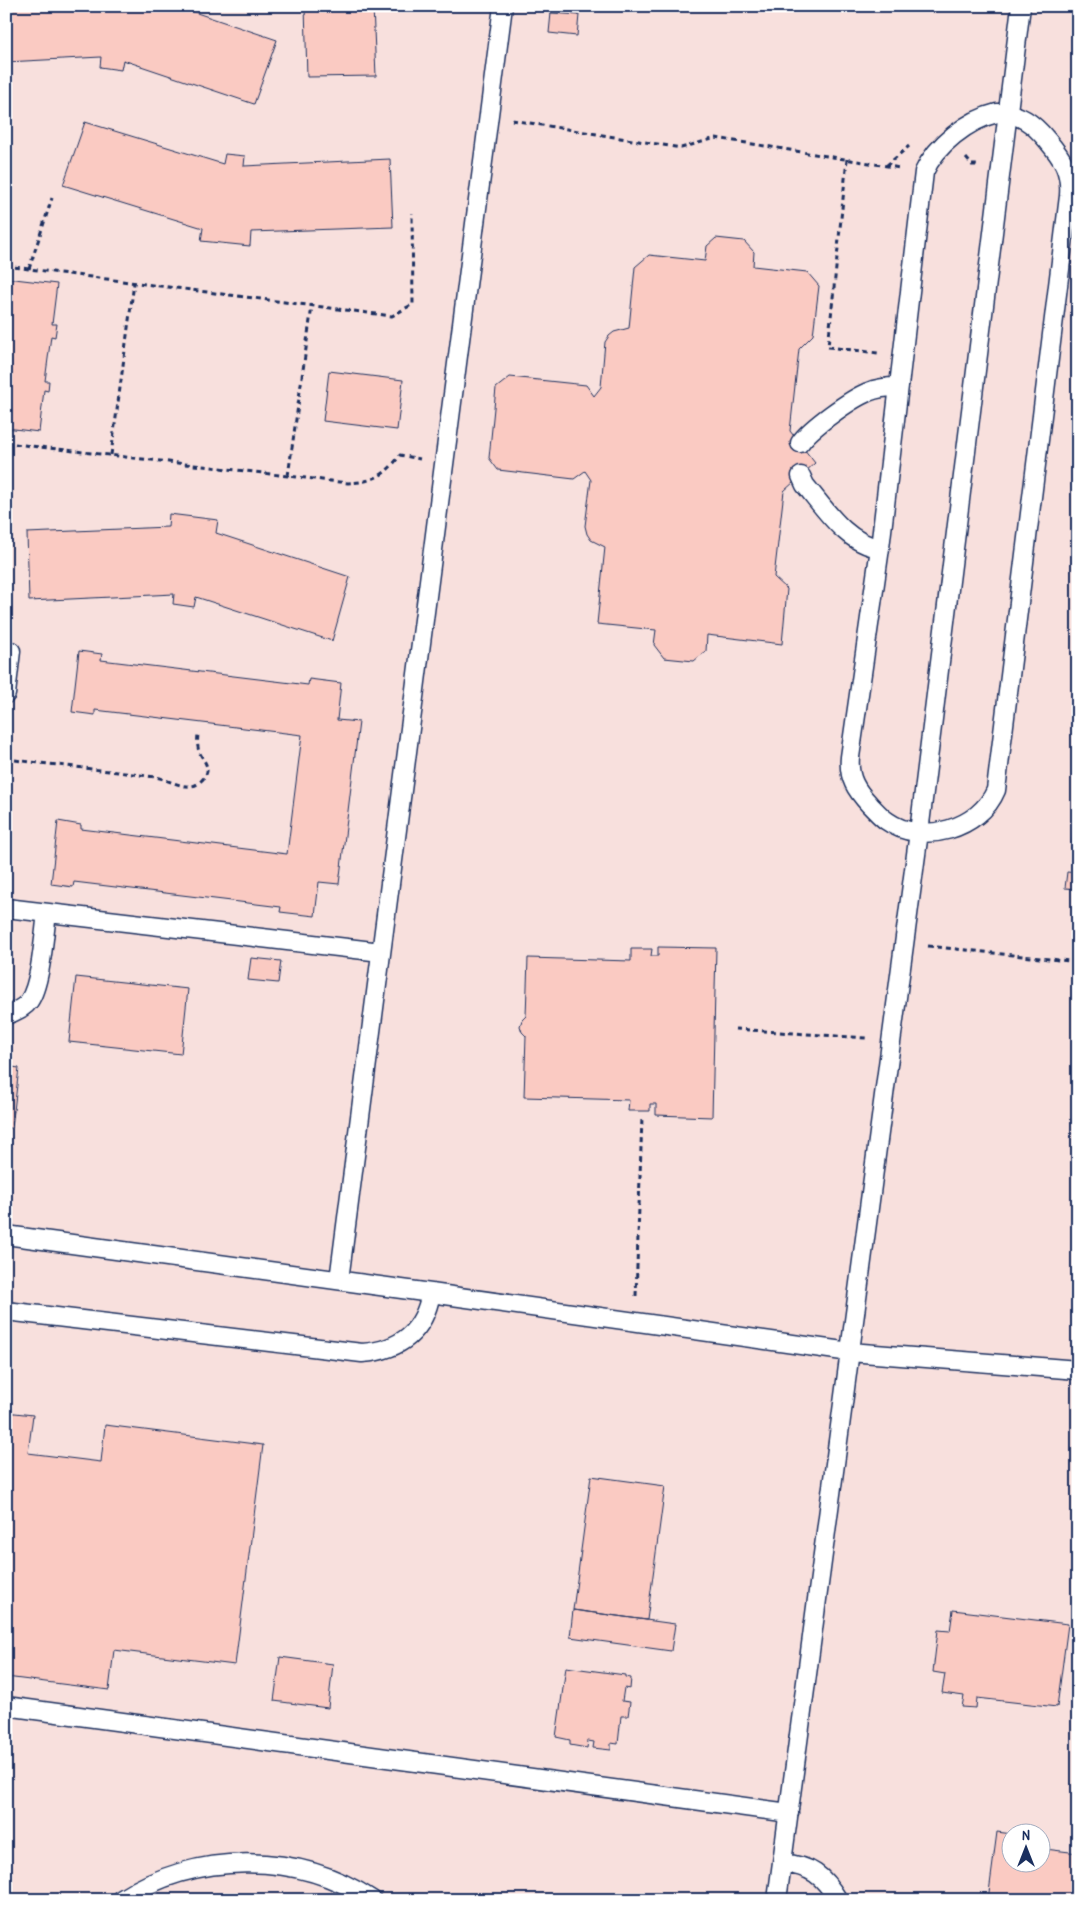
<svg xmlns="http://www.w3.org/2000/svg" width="1084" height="1906" viewBox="0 0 1084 1906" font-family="'Patrick Hand',sans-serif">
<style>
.built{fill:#f8e0dd;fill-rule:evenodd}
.building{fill:#facac2;stroke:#1b2f5e}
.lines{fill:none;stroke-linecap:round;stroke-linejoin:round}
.service-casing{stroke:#1b2f5e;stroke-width:21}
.path{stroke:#1b2f5e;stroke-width:3;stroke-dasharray:5 4;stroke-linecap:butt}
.service{stroke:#fff;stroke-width:18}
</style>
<rect width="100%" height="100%" fill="#feefed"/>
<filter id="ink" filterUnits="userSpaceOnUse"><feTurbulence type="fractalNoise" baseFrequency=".02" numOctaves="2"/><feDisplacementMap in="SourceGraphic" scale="10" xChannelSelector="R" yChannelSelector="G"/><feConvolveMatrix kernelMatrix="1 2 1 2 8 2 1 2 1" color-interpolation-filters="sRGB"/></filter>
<g filter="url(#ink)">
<path class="built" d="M 6,6 L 1078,6 L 1078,1900 L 6,1900 ZM 1012,1834 L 1042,1834 L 1042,1864 L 1012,1864 Z"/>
<path class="building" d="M 6,6 L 176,6 L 277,40 L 254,104 L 123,60 L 121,70 L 100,67 L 101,57 L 6,62 Z
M 305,6 L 373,6 L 376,76 L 307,77 Z
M 551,13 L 579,15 L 577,36 L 549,33 Z
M 85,122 L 223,164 L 225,154 L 245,156 L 244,166 L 390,159 L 393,227 L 251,232 L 250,246 L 201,241 L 203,228 L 63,185 Z
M 716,238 L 744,241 L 754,252 L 753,266 L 807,272 L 819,286 L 813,335 L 799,349 L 790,431 L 815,463 L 784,491 L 774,577 L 787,589 L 782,644 L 707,635 L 706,651 L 694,661 L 664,658 L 654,645 L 656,630 L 597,624 L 605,547 L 591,540 L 587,534 L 585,526 L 591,480 L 585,471 L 574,479 L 498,470 L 489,458 L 496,388 L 510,377 L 586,385 L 594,396 L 601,387 L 605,342 L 609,336 L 614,332 L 629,328 L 635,267 L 649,255 L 705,261 L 707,246 Z
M 6,278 L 57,284 L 52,324 L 57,324 L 55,337 L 51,336 L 45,381 L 49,381 L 48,391 L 44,390 L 39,432 L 6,428 Z
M 329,371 L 403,380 L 397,430 L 323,421 Z
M 169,514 L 218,520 L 216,533 L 350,577 L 332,641 L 196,597 L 194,607 L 173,604 L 174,594 L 29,601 L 27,533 L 168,527 Z
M 79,651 L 102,654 L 101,660 L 308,685 L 309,679 L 341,683 L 337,720 L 359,722 L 339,884 L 319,882 L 315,916 L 280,912 L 281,907 L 74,882 L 73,887 L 51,884 L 58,821 L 81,825 L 81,829 L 287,854 L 302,735 L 95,710 L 95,715 L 72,712 Z
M 1076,812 L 1078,812 L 1078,849 L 1071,848 Z
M 1078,865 L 1078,889 L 1065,888 L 1067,872 L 1077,873 Z
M 658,947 L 716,948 L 712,1117 L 656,1115 L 656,1104 L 650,1104 L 650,1111 L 628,1111 L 629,1100 L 524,1097 L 526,1036 L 522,1032 L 520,1026 L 522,1020 L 526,1016 L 528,958 L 631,961 L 631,949 L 652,949 L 651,956 L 658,956 Z
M 251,958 L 281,961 L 278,983 L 248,980 Z
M 76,977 L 188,989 L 181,1054 L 69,1042 Z
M 6,1066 L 19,1068 L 12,1128 L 6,1128 Z
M 6,1412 L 33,1415 L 28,1453 L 101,1462 L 105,1425 L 263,1445 L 235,1665 L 114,1650 L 109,1690 L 6,1677 Z
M 591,1476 L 665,1486 L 647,1620 L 573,1610 Z
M 573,1610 L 675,1624 L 671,1651 L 570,1637 Z
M 953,1610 L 1068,1624 L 1057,1707 L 977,1698 L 976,1708 L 962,1707 L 964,1696 L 942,1693 L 945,1674 L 933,1672 L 938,1630 L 950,1631 Z
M 280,1657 L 333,1664 L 328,1708 L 274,1701 Z
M 566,1667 L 625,1675 L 625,1677 L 631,1678 L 630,1689 L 624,1688 L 622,1701 L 630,1702 L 628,1716 L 621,1716 L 618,1744 L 611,1743 L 611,1750 L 593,1748 L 594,1742 L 588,1741 L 587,1748 L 570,1745 L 570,1740 L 556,1737 Z
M 997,1832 L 1012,1834 L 1012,1864 L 1042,1864 L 1042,1838 L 1047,1839 L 1045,1849 L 1078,1853 L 1078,1900 L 988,1900 Z"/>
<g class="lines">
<g class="service-casing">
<path id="service" d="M 997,113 C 1020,113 1033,123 1047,140 C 1063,159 1071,171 1069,196 L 996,790 C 980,829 922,846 887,821 C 881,817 875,810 870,805 C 856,790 848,778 850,757 L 880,548 L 924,172 C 936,145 968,120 997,113 Z
M 800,443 C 810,428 851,399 868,392 C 877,388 888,387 898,387
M 801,476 L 805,485 C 825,509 847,544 880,548
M 6,694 L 11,651
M 6,908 L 381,952
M 6,1015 C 15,1012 24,1008 29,1001 C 41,984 44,935 47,913
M 6,1235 L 431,1293 L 850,1352 L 1078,1370
M 339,1280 L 503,6
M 6,1311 L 362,1353 C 402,1350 424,1331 431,1293
M 6,1706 L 789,1813
M 782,1863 C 811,1866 823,1875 838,1900
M 120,1900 C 195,1852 297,1850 372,1900
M 777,1900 L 919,832 L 1021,6"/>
</g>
<path class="path" d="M 512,120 L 681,148 L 716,138 L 900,168
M 966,158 L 972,165 L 977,165
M 847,159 L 828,347 L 878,353
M 886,166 L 909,146
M 6,266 L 392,316 L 413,304 L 412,213
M 29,269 L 52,198
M 6,443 L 348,483 C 374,482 386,475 400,455 L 420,459
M 111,455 L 134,283
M 288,476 L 312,306
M 6,759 C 56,765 105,770 155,777 C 169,779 189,794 201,781 C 216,767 199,759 198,747 C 197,742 198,736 198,732
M 928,946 L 1078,962
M 735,1029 L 866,1038
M 636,1296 L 642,1117"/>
<use href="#service" class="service"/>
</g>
</g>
<rect width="1084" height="1906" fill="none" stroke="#fff" stroke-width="25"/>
<rect x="12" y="12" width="1059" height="1881" fill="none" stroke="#1b2f5e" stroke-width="2" filter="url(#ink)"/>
<g transform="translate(1026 1848)"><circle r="24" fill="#ffffff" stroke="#a4acbf"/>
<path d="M0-4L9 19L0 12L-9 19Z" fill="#1b2f5e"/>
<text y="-8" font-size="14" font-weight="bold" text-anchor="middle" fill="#1b2f5e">N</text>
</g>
</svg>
